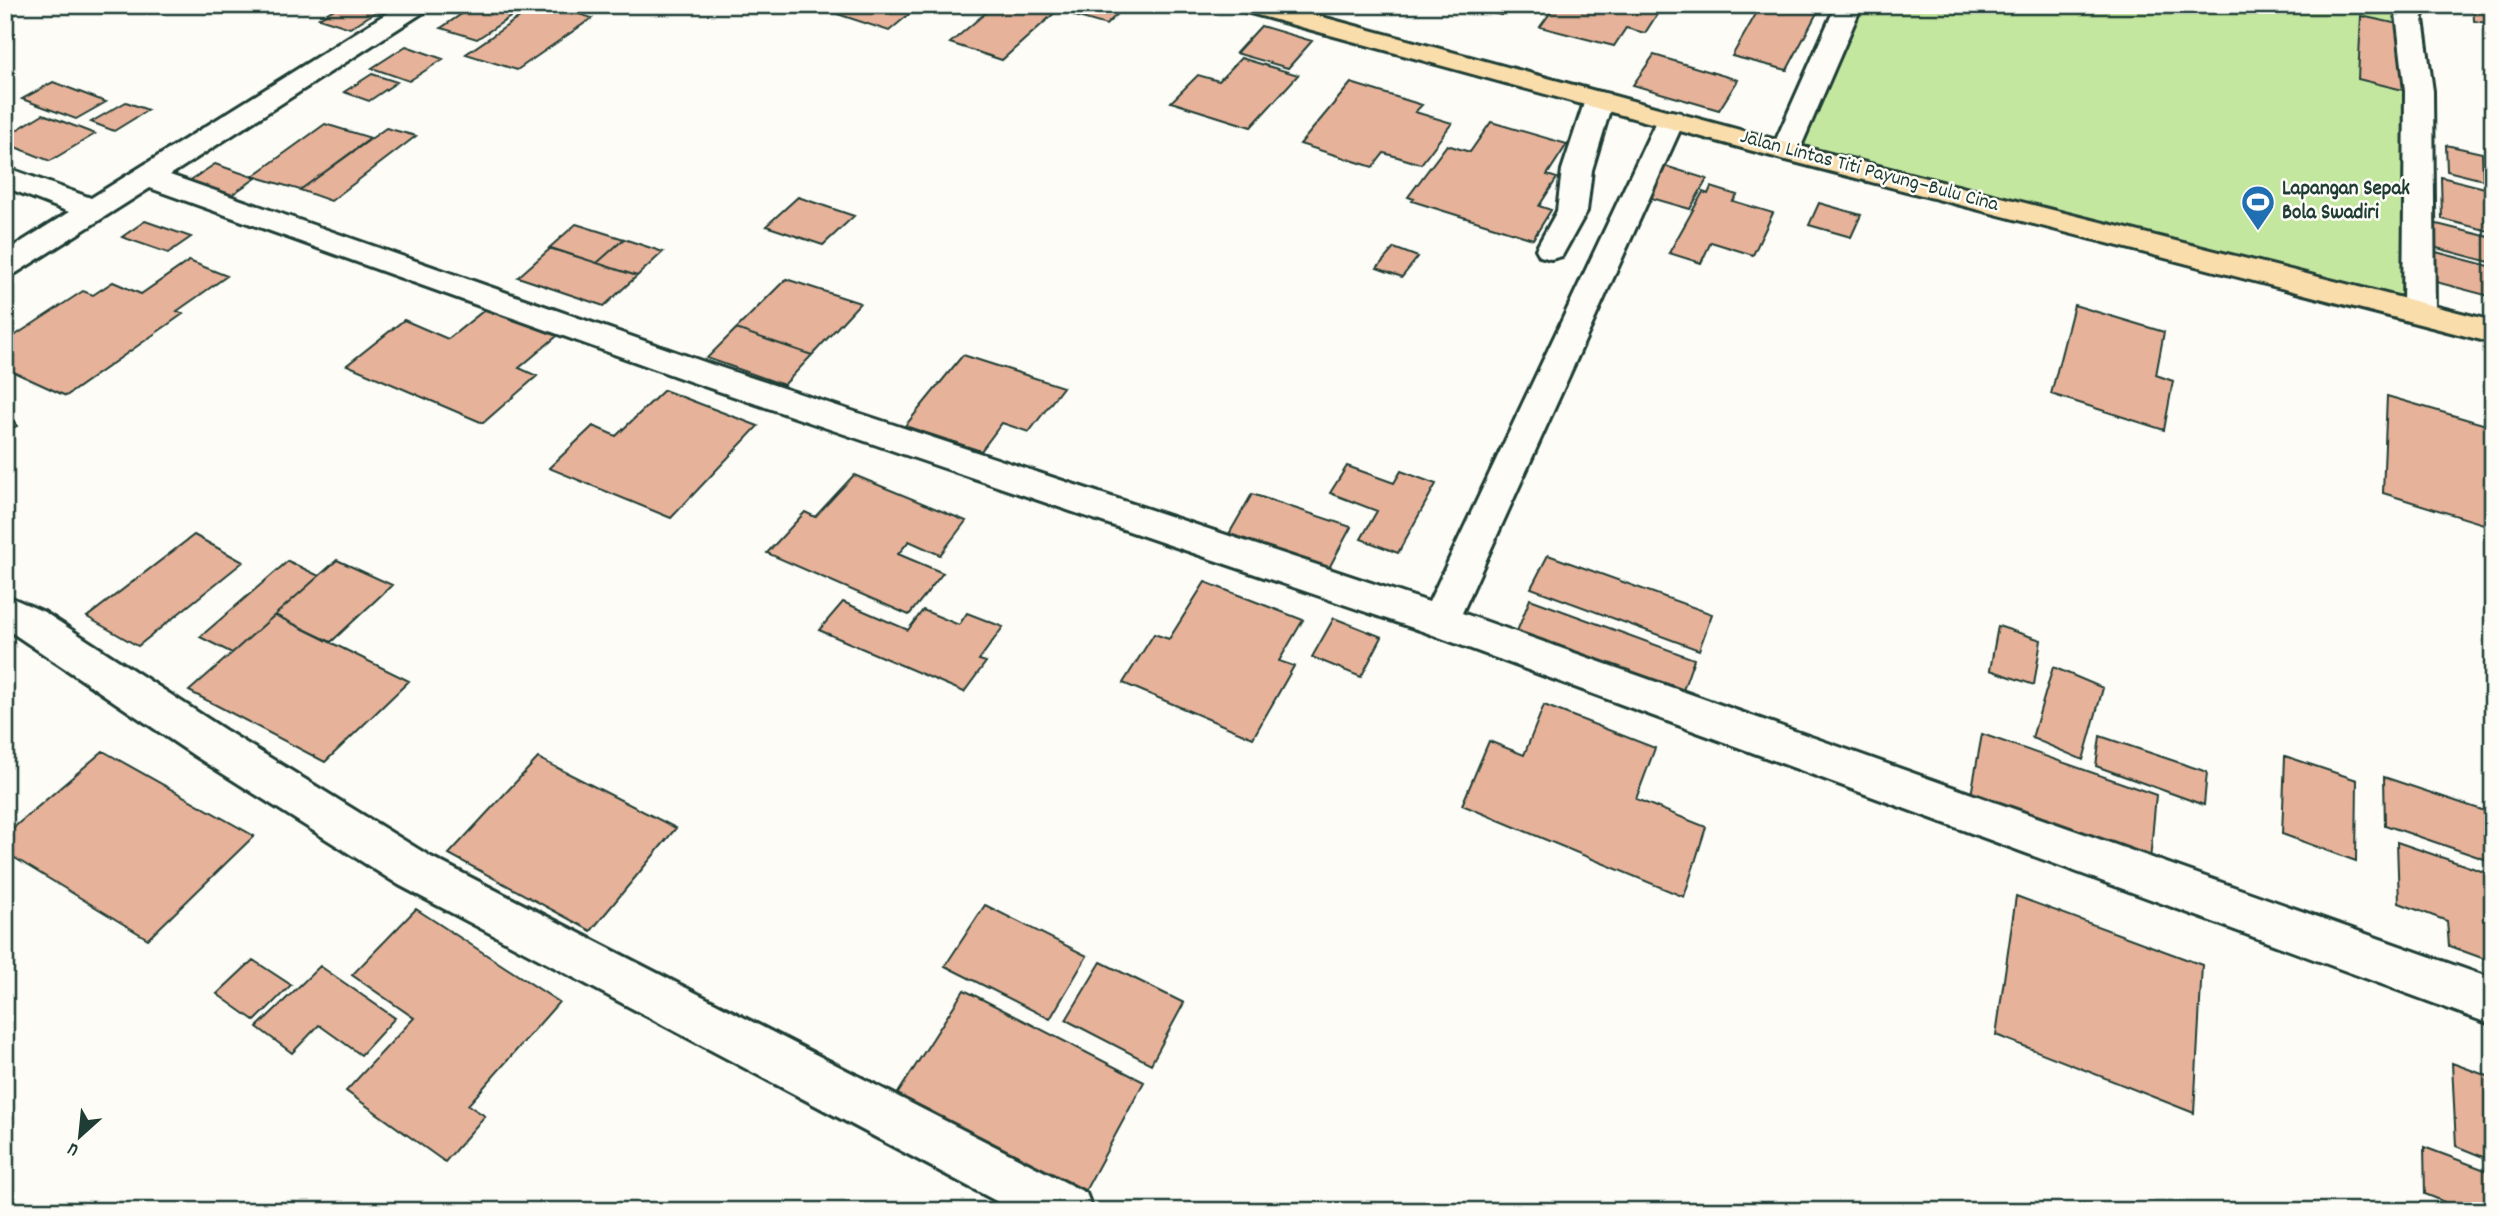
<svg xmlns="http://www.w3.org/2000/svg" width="2498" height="1216" viewBox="0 0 2498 1216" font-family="Dekko,sans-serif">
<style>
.green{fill:#c4e7a0;stroke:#72926a;stroke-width:2}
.building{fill:#e7b29a;stroke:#1f3d34;stroke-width:2}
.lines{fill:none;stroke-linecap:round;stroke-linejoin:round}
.minor-casing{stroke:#1f3d34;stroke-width:6}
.major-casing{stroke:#1f3d34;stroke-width:6}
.minor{fill:#fdfcf7;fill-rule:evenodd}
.major{fill:#f9ddab;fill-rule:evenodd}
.labels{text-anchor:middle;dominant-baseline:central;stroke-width:5;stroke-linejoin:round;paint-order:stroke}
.far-street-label{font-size:21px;fill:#1f3d34;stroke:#fdfcf7}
.far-poi-label{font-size:21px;font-weight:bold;fill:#1f3d34;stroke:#fdfcf7;text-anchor:start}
</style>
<rect width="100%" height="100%" fill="#fdfcf7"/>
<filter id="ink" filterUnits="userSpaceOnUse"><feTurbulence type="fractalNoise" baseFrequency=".0143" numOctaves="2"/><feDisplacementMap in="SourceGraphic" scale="14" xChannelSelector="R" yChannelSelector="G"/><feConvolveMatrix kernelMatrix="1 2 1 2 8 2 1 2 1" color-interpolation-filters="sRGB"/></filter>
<g filter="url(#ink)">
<path class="green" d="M 1842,5 L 2400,5 L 2419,312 L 1785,151 Z"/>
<path class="building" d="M 341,5 L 387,5 L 350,28 L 319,18 Z
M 475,5 L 516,5 L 524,8 L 477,39 L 441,28 Z
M 537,5 L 550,5 L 592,18 L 517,70 L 466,54 Z
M 810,5 L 920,5 L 889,31 Z
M 995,5 L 1045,5 L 1059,9 L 1002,60 L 950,43 Z
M 1086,5 L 1127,5 L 1106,25 L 1075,16 Z
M 1462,5 L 1508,5 L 1501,15 Z
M 1556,5 L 1663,5 L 1645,33 L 1626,28 L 1614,46 L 1540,27 Z
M 1761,5 L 1821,5 L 1787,70 L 1732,56 Z
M 2473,5 L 2493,5 L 2493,24 L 2474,21 Z
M 2361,16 L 2403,25 L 2403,90 L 2358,79 Z
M 1261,26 L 1312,41 L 1288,68 L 1236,53 Z
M 406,46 L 443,59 L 409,81 L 372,68 Z
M 1654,55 L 1738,80 L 1719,110 L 1633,85 Z
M 1241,58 L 1298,75 L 1251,127 L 1171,102 L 1198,75 L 1219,81 Z
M 372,74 L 397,82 L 369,101 L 344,92 Z
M 53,82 L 106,102 L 76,119 L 22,99 Z
M 1351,83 L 1422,105 L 1415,112 L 1452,123 L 1421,164 L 1384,153 L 1373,167 L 1300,144 Z
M 126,102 L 148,110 L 114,131 L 91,122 Z
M 43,114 L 95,134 L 50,161 L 5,143 L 5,137 Z
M 1491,122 L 1567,144 L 1547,175 L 1557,178 L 1539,206 L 1551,210 L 1533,239 L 1412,201 L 1414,199 L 1408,197 L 1447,145 L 1470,152 Z
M 325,124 L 371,138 L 300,190 L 253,176 Z
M 386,128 L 416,136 L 331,201 L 300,190 Z
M 2446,145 L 2482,153 L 2483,180 L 2447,171 Z
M 215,164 L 256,178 L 224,200 L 183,185 Z
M 1659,164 L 1707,179 L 1690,209 L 1641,195 Z
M 2441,177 L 2493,190 L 2493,232 L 2442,219 Z
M 1711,187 L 1737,195 L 1733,201 L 1773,213 L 1753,255 L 1711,242 L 1701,263 L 1669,253 L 1703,192 L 1708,194 Z
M 798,197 L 854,216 L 823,245 L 766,226 Z
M 1819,203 L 1861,215 L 1851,237 L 1809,225 Z
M 145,221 L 191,237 L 168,253 L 122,237 Z
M 2433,223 L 2493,238 L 2493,263 L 2433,247 Z
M 576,224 L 624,239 L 597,263 L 549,248 Z
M 624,239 L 663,252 L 637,276 L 597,263 Z
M 551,248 L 597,263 L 637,276 L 604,306 L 518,277 Z
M 1394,248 L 1418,257 L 1402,277 L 1377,268 Z
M 2436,252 L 2493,267 L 2493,297 L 2436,282 Z
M 189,261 L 227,276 L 177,311 L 183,314 L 66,396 L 5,368 L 5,342 L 83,291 L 93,295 L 113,282 L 141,294 Z
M 786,279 L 860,303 L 812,355 L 736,329 Z
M 2074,305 L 2164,332 L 2156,375 L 2173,381 L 2164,430 L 2051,394 Z
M 487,308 L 557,336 L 519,368 L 537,376 L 483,423 L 347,365 L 404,320 L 448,339 Z
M 736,329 L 812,355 L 784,385 L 707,358 Z
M 963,355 L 1063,387 L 1029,432 L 1002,423 L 981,451 L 905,426 Z
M 664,390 L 758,426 L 671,518 L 549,468 L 593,426 L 616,436 Z
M 2387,396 L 2493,427 L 2493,527 L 2383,493 Z
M 5,404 L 17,426 L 5,431 Z
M 1347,466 L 1394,483 L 1401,471 L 1436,484 L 1398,553 L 1361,539 L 1377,511 L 1330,493 Z
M 854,475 L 966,521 L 940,555 L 909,541 L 898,554 L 943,573 L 909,615 L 767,553 L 805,512 L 815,517 Z
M 1252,494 L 1351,527 L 1329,568 L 1229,534 Z
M 194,535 L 243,562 L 138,646 L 87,617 Z
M 1548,555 L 1712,614 L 1699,650 L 1531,588 Z
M 337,560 L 392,585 L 331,642 L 275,615 Z
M 288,561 L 319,576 L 232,653 L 200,637 Z
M 1205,582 L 1303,620 L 1279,661 L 1294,666 L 1253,738 L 1123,683 L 1154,634 L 1169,639 Z
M 1530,599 L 1694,659 L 1681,696 L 1516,634 Z
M 843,602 L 908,630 L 923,610 L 959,625 L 967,613 L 1003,627 L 979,660 L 986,662 L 964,692 L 819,630 Z
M 275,615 L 409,681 L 325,762 L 189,691 Z
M 1334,618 L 1382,637 L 1361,677 L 1312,657 Z
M 1998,626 L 2041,640 L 2034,685 L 1990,670 Z
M 2053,667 L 2103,688 L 2083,760 L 2032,738 Z
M 1544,705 L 1655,748 L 1636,799 L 1706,827 L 1684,897 L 1462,805 L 1489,741 L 1524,755 Z
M 1982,734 L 2156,795 L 2150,861 L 1971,795 Z
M 2100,736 L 2207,772 L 2204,805 L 2096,766 Z
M 103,751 L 254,836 L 148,939 L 5,852 L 5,835 Z
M 2285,756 L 2357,780 L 2356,861 L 2282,834 Z
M 538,758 L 676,828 L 591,931 L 449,854 Z
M 2384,777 L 2491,813 L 2493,862 L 2385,825 Z
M 2397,842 L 2493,875 L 2493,962 L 2449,946 L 2447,921 L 2399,903 Z
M 2016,896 L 2202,965 L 2194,1113 L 1996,1035 Z
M 985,905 L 1087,956 L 1050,1019 L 945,966 Z
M 416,909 L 559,1002 L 468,1105 L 485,1116 L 445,1162 L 346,1091 L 414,1018 L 352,975 Z
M 253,960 L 291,985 L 255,1021 L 217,994 Z
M 1101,962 L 1184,1003 L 1151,1064 L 1066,1020 Z
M 320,966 L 395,1018 L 361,1055 L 319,1025 L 292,1053 L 257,1027 Z
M 964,990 L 1144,1082 L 1084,1193 L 1011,1154 L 999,1175 L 886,1112 Z
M 2452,1063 L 2493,1078 L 2493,1161 L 2456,1146 Z
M 2424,1147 L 2493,1173 L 2493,1211 L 2468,1211 L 2425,1194 Z"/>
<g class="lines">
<g class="minor-casing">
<path id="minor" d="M 400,5 L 431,5 L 427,10 L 170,175 L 713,365 L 1429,602 L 1657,119 L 1661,113 L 1671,111 L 1681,113 L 1685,119 L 1462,613 L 2493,979 L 2493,1025 L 1425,632 L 689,381 L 150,188 L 16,273 L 5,276 L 5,252 L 69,212 L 5,187 L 5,167 L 91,198 Z
M 1836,5 L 1862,5 L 1799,151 L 1795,157 L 1785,160 L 1775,157 L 1771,151 Z
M 2395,5 L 2421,5 L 2433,91 L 2435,312 L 2430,320 L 2419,323 L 2408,320 L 2403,312 L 2405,91 Z
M 1599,92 L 1609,94 L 1613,100 L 1592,170 L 1587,211 L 1562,256 L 1551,259 L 1540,256 L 1536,249 L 1557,211 L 1562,170 L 1585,100 L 1589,94 Z
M 5,595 L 44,612 L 225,730 L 431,857 L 1086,1193 L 1093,1211 L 1015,1211 L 399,885 L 195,756 L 5,628 Z"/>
</g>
<g class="major-casing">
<path id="major" d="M 1235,5 L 1278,5 L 1795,145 L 2493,321 L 2493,343 L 1775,157 L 1239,10 Z"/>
</g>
<use href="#minor" class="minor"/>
<use href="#major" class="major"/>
</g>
</g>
<defs>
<g id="stadium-pin" transform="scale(1.75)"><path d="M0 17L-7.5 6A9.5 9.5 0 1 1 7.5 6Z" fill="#1f6fb2" stroke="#fdfcf7"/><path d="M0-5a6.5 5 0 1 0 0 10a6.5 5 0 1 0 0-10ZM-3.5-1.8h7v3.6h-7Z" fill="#fff"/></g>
</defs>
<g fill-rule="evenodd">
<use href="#stadium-pin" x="2258" y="202"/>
</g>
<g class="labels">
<g class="far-street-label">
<text transform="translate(1869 172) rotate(15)">Jalan Lintas Titi Payung–Bulu Cina</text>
</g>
<g class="far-poi-label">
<text x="2282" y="190">Lapangan Sepak<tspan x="2282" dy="24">Bola Swadiri</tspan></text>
</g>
</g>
<rect width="2498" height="1216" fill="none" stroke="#fdfcf7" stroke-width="28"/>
<rect x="14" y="14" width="2470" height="1188" fill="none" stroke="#1f3d34" stroke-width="2.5" filter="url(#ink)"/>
<g transform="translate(80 1136) rotate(207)" stroke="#fdfcf7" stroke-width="5" paint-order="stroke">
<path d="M0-5L12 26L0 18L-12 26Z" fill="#1f3d34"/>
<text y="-10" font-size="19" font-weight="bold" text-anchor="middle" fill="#1f3d34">U</text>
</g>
</svg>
